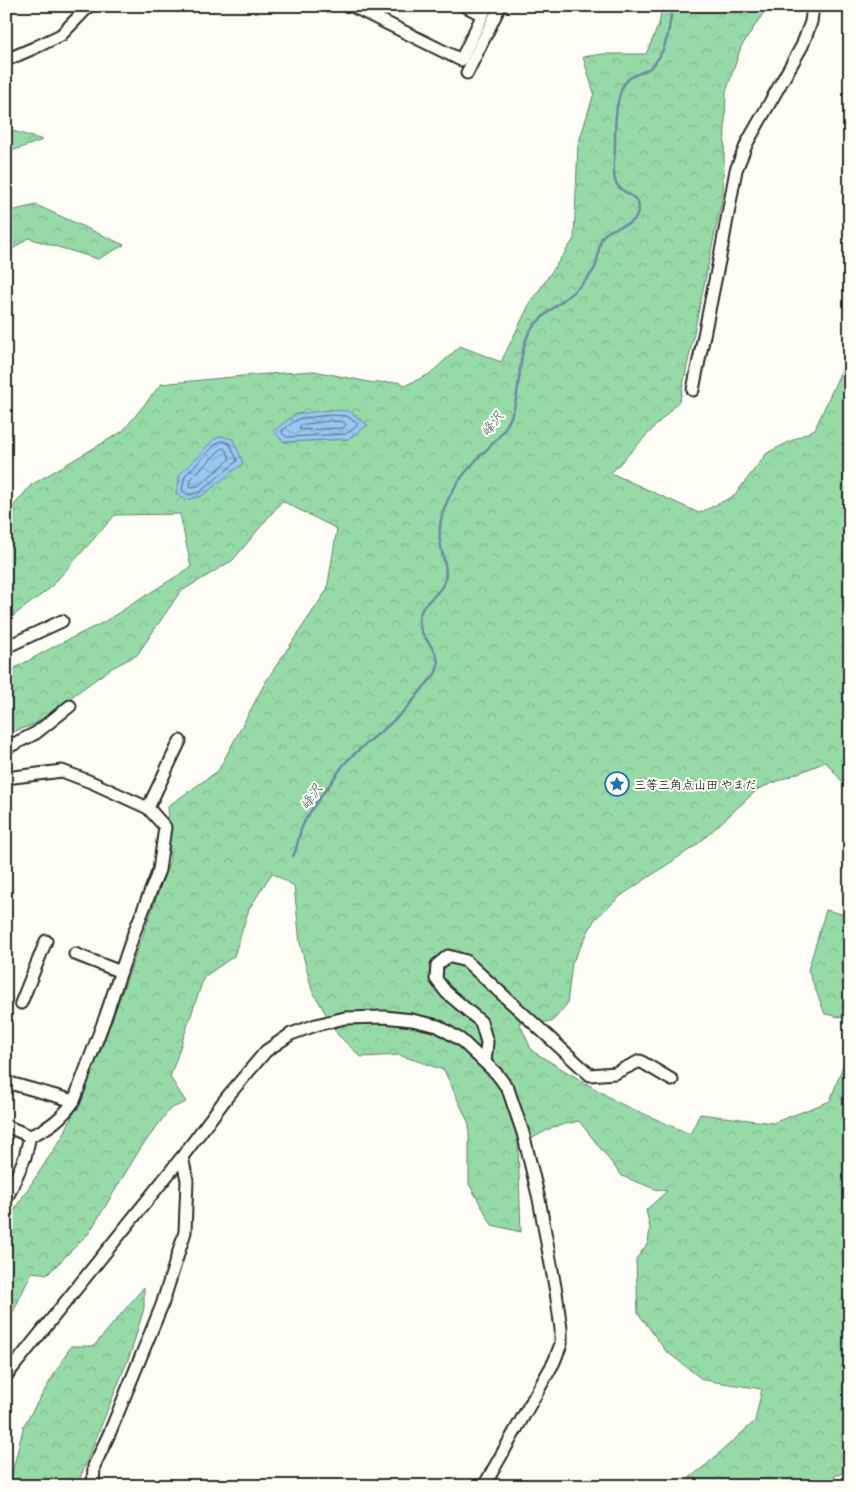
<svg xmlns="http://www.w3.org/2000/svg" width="856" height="1492" viewBox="0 0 856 1492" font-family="Delius,'Klee One',sans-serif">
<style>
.forest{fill:url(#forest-crowns);stroke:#608269;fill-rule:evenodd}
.water{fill:url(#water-waves);stroke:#6c89a3}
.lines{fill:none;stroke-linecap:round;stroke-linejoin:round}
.shore{stroke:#57697b;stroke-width:1}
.stream{stroke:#6c89a3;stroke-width:2.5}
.minor-casing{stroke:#2b2b2b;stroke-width:15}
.minor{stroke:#fdfcf7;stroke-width:11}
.labels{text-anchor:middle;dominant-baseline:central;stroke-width:4;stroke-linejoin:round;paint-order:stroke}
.poi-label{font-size:12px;font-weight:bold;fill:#2b2b2b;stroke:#fdfcf7;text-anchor:start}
.water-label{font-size:14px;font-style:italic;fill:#4c5a67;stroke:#fdfcf7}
</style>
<defs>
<pattern id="forest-crowns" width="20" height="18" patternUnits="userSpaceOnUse" patternTransform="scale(1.25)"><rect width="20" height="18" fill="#96daa7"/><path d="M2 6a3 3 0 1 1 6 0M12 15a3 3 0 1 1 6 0" fill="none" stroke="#81bb90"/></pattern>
<pattern id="water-waves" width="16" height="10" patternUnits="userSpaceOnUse" patternTransform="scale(1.25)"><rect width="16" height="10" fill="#98c7f3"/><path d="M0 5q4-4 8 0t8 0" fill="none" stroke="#83abd0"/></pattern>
</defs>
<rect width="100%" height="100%" fill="#fdfcf7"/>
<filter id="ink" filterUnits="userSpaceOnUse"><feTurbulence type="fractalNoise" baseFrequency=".02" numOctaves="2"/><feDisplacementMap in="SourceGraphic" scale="10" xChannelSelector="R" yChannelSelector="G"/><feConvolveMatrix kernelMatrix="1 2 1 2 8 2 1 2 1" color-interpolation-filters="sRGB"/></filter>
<g filter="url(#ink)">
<path class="forest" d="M 662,6 L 768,6 L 741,47 L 726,92 L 723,194 L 680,400 L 611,473 L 699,513 L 734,496 L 767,453 L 815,429 L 850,351 L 850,791 L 826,762 L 758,789 L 698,844 L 622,895 L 595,919 L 572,963 L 567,1004 L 552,1022 L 519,1022 L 532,1051 L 619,1103 L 690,1134 L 700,1114 L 773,1123 L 830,1101 L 850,1047 L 850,1470 L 835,1476 L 831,1486 L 679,1486 L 706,1465 L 755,1421 L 762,1389 L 703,1380 L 666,1351 L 638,1313 L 636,1259 L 648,1243 L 650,1228 L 646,1210 L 667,1191 L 655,1189 L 622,1176 L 579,1121 L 553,1127 L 518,1146 L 521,1232 L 492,1225 L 469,1184 L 469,1124 L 444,1070 L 399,1055 L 361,1057 L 338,1035 L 312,990 L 300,943 L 294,886 L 272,873 L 249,909 L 234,956 L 204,977 L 170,1077 L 186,1102 L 170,1109 L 140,1149 L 89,1233 L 48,1274 L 32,1272 L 6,1327 L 6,1222 L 63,1136 L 100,1053 L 170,860 L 168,806 L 218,771 L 266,681 L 327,590 L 337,529 L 282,501 L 233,560 L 180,592 L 137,655 L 110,669 L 33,725 L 6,734 L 6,673 L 55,646 L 104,622 L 191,567 L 180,514 L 115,515 L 49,589 L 6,621 L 6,515 L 31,485 L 123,431 L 161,384 L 253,375 L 314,371 L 374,383 L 397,382 L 406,385 L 430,374 L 460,346 L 501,362 L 529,305 L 574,239 L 578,145 L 594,93 L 583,57 L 603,54 L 646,54 L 659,24 ZM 368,425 L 348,439 L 284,442 Z
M 6,129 L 43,140 L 6,153 Z
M 36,205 L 124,245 L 98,259 L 28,238 L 6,254 L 6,212 Z
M 826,910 L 850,916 L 850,1019 L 825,1014 L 808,970 Z
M 144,1287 L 144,1308 L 131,1352 L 80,1478 L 82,1486 L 6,1486 L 6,1479 L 11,1477 L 24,1425 L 71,1346 L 94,1346 Z"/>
<path class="water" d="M 330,410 L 349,411 L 368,425 L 348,439 L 284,442 L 273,431 L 296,414 Z
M 221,436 L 233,439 L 243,463 L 202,496 L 186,500 L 176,494 L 180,474 L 213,440 Z"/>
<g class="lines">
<path class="shore" d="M 330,415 L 347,416 L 357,423 L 357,426 L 346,434 L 287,437 L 282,433 L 283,430 L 298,419 Z
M 330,421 L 344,422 L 346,425 L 343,428 L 302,430 L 299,428 L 301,425 Z
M 222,441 L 230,444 L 237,460 L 236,462 L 200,492 L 188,495 L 182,490 L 185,476 L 216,444 Z
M 223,448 C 227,449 230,457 229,460 L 198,486 L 190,487 L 191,479 L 220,450 Z"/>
<path class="stream" d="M 293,856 C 298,847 298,837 302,827 C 309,811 320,798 330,784 C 335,777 340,769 345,763 C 359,748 377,736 392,722 C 404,712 414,700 423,688 C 427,683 433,678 436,672 C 445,651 419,640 419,621 C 419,603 438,597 444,583 C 449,570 442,555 440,542 C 439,530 440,518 445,507 C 452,487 466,471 480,456 C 491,445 503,435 509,421 C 523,393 516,355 530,331 C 534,324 542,318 548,312 C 563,300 582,287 593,271 C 601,260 596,246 603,236 C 612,225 632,228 637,215 C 646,194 618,195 615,180 C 612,168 615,156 615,144 C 615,126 615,106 622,88 C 627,75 639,75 650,68 C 667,54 670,26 672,6"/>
<g class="minor-casing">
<path id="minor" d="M 352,6 L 461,60 L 487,6
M 465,6 L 483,15
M 6,60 L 34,48 L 61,35 L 89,6
M 467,73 L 500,6
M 693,390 L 723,241 L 736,170 L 747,143 L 802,46 L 811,22 L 813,6
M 6,647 L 62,621
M 6,748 L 36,733 L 70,706
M 6,778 L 62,771 L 91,782 L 148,808 L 165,827 L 159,870 L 134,933 L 105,1018 L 74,1101 C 63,1117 48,1129 30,1136 L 25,1157 L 6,1200
M 148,808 L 180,741
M 75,954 L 121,972
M 21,1003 L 46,941
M 485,1062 L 487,1042 L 481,1022 L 446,992 L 436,979 L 437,965 L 448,956 L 466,961 L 590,1075 L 615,1073 L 640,1061 L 672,1080
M 6,1082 L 74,1101
M 6,1126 L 30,1136
M 6,1376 L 182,1157 L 227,1097 L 266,1051 L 291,1034 L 316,1025 L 345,1018 L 384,1017 L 412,1020 L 438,1026 L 461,1040 L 497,1074 L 508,1089 L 523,1133 L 539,1199 L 556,1292 L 561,1329 L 561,1344 L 554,1362 L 484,1486
M 93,1486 L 94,1466 L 110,1432 L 162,1305 L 185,1232 L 187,1180 L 182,1157"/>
</g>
<use href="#minor" class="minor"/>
</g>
</g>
<defs>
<g id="sight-ring" transform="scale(1.25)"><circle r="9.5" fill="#fdfcf7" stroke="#1f6fb2" stroke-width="1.5"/><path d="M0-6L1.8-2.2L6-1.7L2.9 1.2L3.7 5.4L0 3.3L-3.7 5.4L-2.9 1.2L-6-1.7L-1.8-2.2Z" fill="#1f6fb2"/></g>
</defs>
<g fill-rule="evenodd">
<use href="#sight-ring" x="617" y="784"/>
</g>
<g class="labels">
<g class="poi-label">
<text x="634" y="784">三等三角点山田 やまだ</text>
</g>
<g class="water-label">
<text transform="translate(492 424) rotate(-54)">峰沢</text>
<text transform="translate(311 797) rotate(-58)">峰沢</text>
</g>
</g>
<rect width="856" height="1492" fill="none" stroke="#fdfcf7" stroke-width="25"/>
<rect x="12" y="12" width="831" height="1467" fill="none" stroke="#2b2b2b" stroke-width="2" filter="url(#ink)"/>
</svg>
